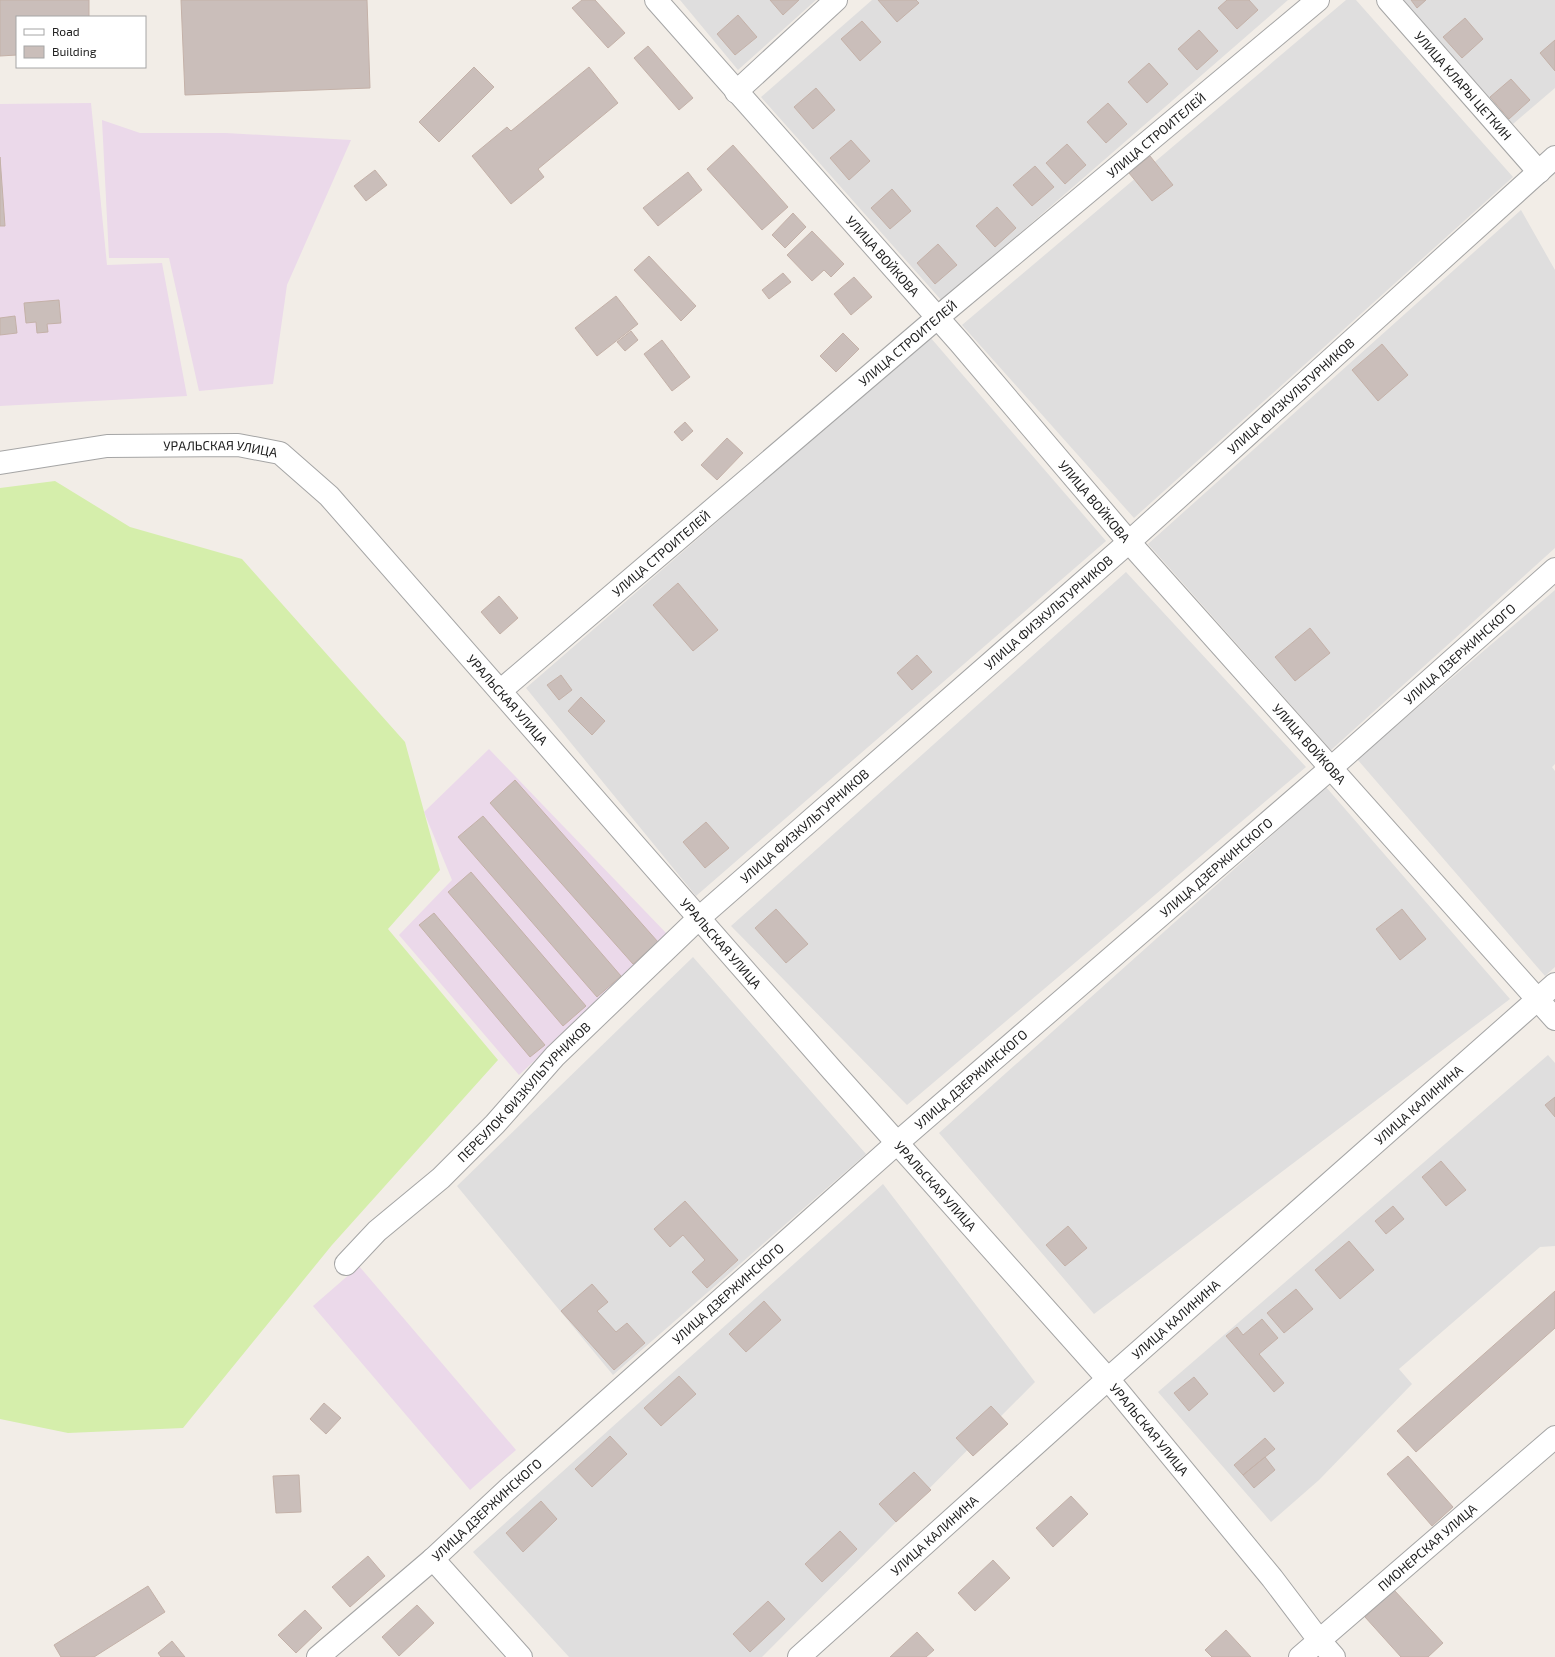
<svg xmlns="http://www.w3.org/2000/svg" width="1555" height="1657" viewBox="0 0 1555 1657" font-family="'Exo 2',sans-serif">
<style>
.residential{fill:#dfdede}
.industrial{fill:#ebd9ea}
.grass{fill:#d5eeab}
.building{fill:#cabeba;stroke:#c4b1a8}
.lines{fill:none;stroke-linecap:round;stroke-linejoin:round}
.minor-casing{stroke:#a5a5a5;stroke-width:24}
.minor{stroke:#fff;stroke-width:22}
.labels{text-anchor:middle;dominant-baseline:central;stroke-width:3;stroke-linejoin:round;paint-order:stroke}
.street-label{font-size:13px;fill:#212121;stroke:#fff}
</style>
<rect width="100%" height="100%" fill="#f2ede7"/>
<path class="residential" d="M 680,0 L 816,0 L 738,70 Z
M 872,0 L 1288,0 L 942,301 L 761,97 Z
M 1346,0 L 1356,0 L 1513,177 L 1134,518 L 962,325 Z
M 1402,0 L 1555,0 L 1555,88 L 1513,124 Z
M 1521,210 L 1555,270 L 1555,548 L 1331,750 L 1148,544 Z
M 930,337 L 1106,541 L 696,896 L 526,688 Z
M 1126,572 L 1306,767 L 907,1105 L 731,926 Z
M 1555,590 L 1555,764 L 1552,767 L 1555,771 L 1555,967 L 1545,976 L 1357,759 Z
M 1326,787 L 1510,999 L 1094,1314 L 939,1133 Z
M 693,957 L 866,1154 L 613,1375 L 457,1186 Z
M 1548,1055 L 1555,1063 L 1555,1246 L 1540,1247 L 1399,1369 L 1412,1384 L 1319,1480 L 1271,1522 L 1158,1392 Z
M 883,1184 L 1035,1382 L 762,1657 L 569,1657 L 473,1552 Z"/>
<path class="industrial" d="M 91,103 L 107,265 L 162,263 L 187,396 L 0,406 L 0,104 Z
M 102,120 L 140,133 L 226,133 L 351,140 L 287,285 L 273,384 L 199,391 L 169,258 L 109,258 Z
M 489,749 L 669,936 L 519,1075 L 399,935 L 452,880 L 424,812 Z
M 359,1266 L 516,1450 L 470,1490 L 313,1306 Z"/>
<path class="grass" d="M 55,481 L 130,527 L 242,559 L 405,742 L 440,870 L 388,929 L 498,1060 L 332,1245 L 183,1428 L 68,1433 L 0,1419 L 0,488 Z"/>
<path class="building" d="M 0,0 L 89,0 L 89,17 L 17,17 L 17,55 L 0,56 Z
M 181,0 L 367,0 L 370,88 L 185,95 Z
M 582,0 L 595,0 L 625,33 L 608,48 L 572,8 Z
M 770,0 L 799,0 L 783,15 Z
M 878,0 L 916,0 L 919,3 L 897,22 Z
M 1227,0 L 1249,0 L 1258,10 L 1237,29 L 1218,8 Z
M 1411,0 L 1426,0 L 1417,8 Z
M 738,15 L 757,37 L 735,55 L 717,34 Z
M 1465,18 L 1483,39 L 1462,58 L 1443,37 Z
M 862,21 L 881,42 L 860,61 L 841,39 Z
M 1199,30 L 1218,51 L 1197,70 L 1178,49 Z
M 1555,40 L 1555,71 L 1540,53 Z
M 648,46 L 693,98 L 679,110 L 634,58 Z
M 1149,63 L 1168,84 L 1147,103 L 1128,82 Z
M 474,67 L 494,87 L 439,142 L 419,122 Z
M 589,67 L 618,103 L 538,169 L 544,177 L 511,204 L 472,156 L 507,127 L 511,131 Z
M 1511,79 L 1530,100 L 1509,119 L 1490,97 Z
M 816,88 L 835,110 L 813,129 L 794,107 Z
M 1108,103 L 1127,124 L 1106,143 L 1087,122 Z
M 851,140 L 870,161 L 849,180 L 830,158 Z
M 1067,144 L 1086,165 L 1065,184 L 1046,163 Z
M 733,145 L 788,207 L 762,230 L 707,169 Z
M 1150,156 L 1173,185 L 1152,201 L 1129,173 Z
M 0,157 L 5,226 L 0,226 Z
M 1035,166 L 1054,187 L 1032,206 L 1013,185 Z
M 375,170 L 387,185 L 366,201 L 354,186 Z
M 688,172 L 702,190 L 658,226 L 643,208 Z
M 892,189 L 911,211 L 890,229 L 871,208 Z
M 997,207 L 1016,228 L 995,247 L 976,226 Z
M 793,213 L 806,227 L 785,248 L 772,235 Z
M 812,231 L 844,264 L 831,277 L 824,270 L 812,281 L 787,255 Z
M 938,244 L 957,265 L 935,284 L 917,263 Z
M 649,256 L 696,306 L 681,321 L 634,270 Z
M 783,273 L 791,282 L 769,299 L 762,290 Z
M 854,277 L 872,297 L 851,315 L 834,294 Z
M 616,296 L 638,324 L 597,356 L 575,328 Z
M 59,300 L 61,323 L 47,324 L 48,332 L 37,333 L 36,322 L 26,323 L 24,303 Z
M 15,316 L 17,333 L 0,335 L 0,318 Z
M 631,331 L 638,340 L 625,351 L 617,342 Z
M 843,333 L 859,349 L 836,372 L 820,356 Z
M 662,340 L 690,377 L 672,391 L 644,354 Z
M 1382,344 L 1408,375 L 1378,401 L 1352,370 Z
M 685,422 L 693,431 L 682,441 L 674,432 Z
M 727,438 L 743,453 L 717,480 L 701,465 Z
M 678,583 L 718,630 L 693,651 L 653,605 Z
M 499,596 L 518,618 L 500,634 L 481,612 Z
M 1310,628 L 1330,653 L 1295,681 L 1275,657 Z
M 917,655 L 932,672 L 912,690 L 897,673 Z
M 561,675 L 572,690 L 559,700 L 547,685 Z
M 581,697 L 605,721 L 592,735 L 568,711 Z
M 515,780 L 658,942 L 633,964 L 490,803 Z
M 483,816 L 621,976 L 597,997 L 458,837 Z
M 706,822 L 729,848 L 705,868 L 683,842 Z
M 471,872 L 586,1006 L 563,1026 L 448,892 Z
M 776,909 L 808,944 L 786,963 L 755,928 Z
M 1402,909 L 1426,939 L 1400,960 L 1376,929 Z
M 434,913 L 545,1045 L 530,1057 L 419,925 Z
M 1555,1097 L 1555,1117 L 1545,1105 Z
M 1441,1161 L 1466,1190 L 1446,1206 L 1422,1177 Z
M 685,1201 L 738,1260 L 707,1288 L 692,1272 L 705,1260 L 683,1235 L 670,1247 L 654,1229 Z
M 1393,1206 L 1404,1219 L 1386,1234 L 1375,1221 Z
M 1068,1226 L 1087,1248 L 1065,1266 L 1046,1245 Z
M 1349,1241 L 1374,1270 L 1340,1299 L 1315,1270 Z
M 592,1284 L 608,1302 L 597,1311 L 616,1332 L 627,1323 L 645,1343 L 614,1370 L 561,1311 Z
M 1296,1289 L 1313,1309 L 1284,1333 L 1267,1313 Z
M 1555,1291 L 1555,1328 L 1416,1452 L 1397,1431 Z
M 764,1301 L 781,1320 L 746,1352 L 729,1334 Z
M 1262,1319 L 1278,1338 L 1259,1354 L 1284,1383 L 1274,1392 L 1226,1336 L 1237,1327 L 1243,1335 Z
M 679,1376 L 696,1394 L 661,1426 L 644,1408 Z
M 1194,1377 L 1208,1394 L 1189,1411 L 1174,1393 Z
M 324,1403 L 341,1418 L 326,1434 L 310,1419 Z
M 991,1406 L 1008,1424 L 973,1456 L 956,1438 Z
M 610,1436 L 627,1454 L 592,1487 L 575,1469 Z
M 1265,1438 L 1275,1449 L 1243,1475 L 1234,1465 Z
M 1408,1456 L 1453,1507 L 1432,1526 L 1387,1474 Z
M 1265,1457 L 1275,1470 L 1254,1488 L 1243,1475 Z
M 914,1472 L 931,1490 L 896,1522 L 879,1504 Z
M 299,1475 L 301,1512 L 276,1513 L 273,1476 Z
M 1071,1496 L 1088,1514 L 1053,1547 L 1036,1528 Z
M 541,1501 L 557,1519 L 523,1552 L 506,1533 Z
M 840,1531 L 857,1549 L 822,1582 L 805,1564 Z
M 368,1556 L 385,1576 L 350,1607 L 332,1587 Z
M 993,1560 L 1010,1578 L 975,1611 L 958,1593 Z
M 148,1586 L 165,1612 L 94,1657 L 61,1657 L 54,1645 Z
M 1394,1590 L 1443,1643 L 1428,1657 L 1401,1657 L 1365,1617 Z
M 768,1601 L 785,1619 L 750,1652 L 733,1634 Z
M 417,1605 L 434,1623 L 399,1656 L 382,1637 Z
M 305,1610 L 322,1628 L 296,1653 L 278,1635 Z
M 1226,1630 L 1251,1657 L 1212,1657 L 1205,1650 Z
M 917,1632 L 934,1650 L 926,1657 L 890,1657 Z
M 172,1641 L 185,1657 L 161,1657 L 158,1653 Z"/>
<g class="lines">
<g class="minor-casing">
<g id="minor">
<path id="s1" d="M 656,0 L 960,343 L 1129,542 L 1555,1019"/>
<path id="s2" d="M 1388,0 L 1539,172"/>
<path d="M 736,92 L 836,0"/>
<path id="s3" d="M 0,463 L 107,446 L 238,445 L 280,453 L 329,496 L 832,1070 L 1108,1379 L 1272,1578 L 1319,1640 L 1334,1657"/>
<path id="s4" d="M 500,691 L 937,318 L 1318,0"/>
<path id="s5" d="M 346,1264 L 377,1231 L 441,1178 L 495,1124 L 555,1056 L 699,918 L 1129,542 L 1555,157"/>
<path d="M 433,1559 L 521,1657"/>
<path id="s6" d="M 318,1657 L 433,1559 L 507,1490 L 897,1143 L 1331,768 L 1555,569"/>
<path id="s7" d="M 799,1657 L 1108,1379 L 1555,984"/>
<path id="s8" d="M 1300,1657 L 1555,1437"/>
</g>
</g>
<use href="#minor" class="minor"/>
</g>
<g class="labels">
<g class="street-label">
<text stroke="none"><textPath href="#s2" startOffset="114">УЛИЦА КЛАРЫ ЦЕТКИН</textPath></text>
<text stroke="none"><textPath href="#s4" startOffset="860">УЛИЦА СТРОИТЕЛЕЙ</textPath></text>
<text stroke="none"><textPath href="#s1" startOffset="342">УЛИЦА ВОЙКОВА</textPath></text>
<text stroke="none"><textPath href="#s4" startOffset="536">УЛИЦА СТРОИТЕЛЕЙ</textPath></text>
<text stroke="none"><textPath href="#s5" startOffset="1284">УЛИЦА ФИЗКУЛЬТУРНИКОВ</textPath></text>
<text stroke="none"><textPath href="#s3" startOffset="222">УРАЛЬСКАЯ УЛИЦА</textPath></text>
<text stroke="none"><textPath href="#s1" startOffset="666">УЛИЦА ВОЙКОВА</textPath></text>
<text stroke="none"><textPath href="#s4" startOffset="212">УЛИЦА СТРОИТЕЛЕЙ</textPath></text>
<text stroke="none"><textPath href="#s5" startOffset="959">УЛИЦА ФИЗКУЛЬТУРНИКОВ</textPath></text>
<text stroke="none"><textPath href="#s6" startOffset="1520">УЛИЦА ДЗЕРЖИНСКОГО</textPath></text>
<text stroke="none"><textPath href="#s3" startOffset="618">УРАЛЬСКАЯ УЛИЦА</textPath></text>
<text stroke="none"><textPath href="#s1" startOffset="990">УЛИЦА ВОЙКОВА</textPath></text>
<text stroke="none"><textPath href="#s5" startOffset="635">УЛИЦА ФИЗКУЛЬТУРНИКОВ</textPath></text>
<text stroke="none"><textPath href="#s6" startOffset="1196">УЛИЦА ДЗЕРЖИНСКОГО</textPath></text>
<text stroke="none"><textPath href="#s3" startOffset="942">УРАЛЬСКАЯ УЛИЦА</textPath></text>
<text stroke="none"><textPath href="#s6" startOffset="872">УЛИЦА ДЗЕРЖИНСКОГО</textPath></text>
<text stroke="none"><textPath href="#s5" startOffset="248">ПЕРЕУЛОК ФИЗКУЛЬТУРНИКОВ</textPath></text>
<text stroke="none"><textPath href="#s7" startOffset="830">УЛИЦА КАЛИНИНА</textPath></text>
<text stroke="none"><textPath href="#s3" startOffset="1266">УРАЛЬСКАЯ УЛИЦА</textPath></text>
<text stroke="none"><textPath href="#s6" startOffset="548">УЛИЦА ДЗЕРЖИНСКОГО</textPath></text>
<text stroke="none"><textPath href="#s7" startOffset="506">УЛИЦА КАЛИНИНА</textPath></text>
<text stroke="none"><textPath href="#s3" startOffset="1590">УРАЛЬСКАЯ УЛИЦА</textPath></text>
<text stroke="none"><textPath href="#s6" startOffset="224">УЛИЦА ДЗЕРЖИНСКОГО</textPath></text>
<text stroke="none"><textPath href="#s7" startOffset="182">УЛИЦА КАЛИНИНА</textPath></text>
<text stroke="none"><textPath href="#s8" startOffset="168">ПИОНЕРСКАЯ УЛИЦА</textPath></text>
</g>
</g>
<rect x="16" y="16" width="130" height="52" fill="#ffffff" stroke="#a6a6a6"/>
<rect x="24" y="29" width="20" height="6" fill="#ffffff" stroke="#a6a6a6"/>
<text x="52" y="36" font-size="12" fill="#212121">Road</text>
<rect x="24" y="46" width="20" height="12" fill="#cabeba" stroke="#a6a6a6"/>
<text x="52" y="56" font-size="12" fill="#212121">Building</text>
</svg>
